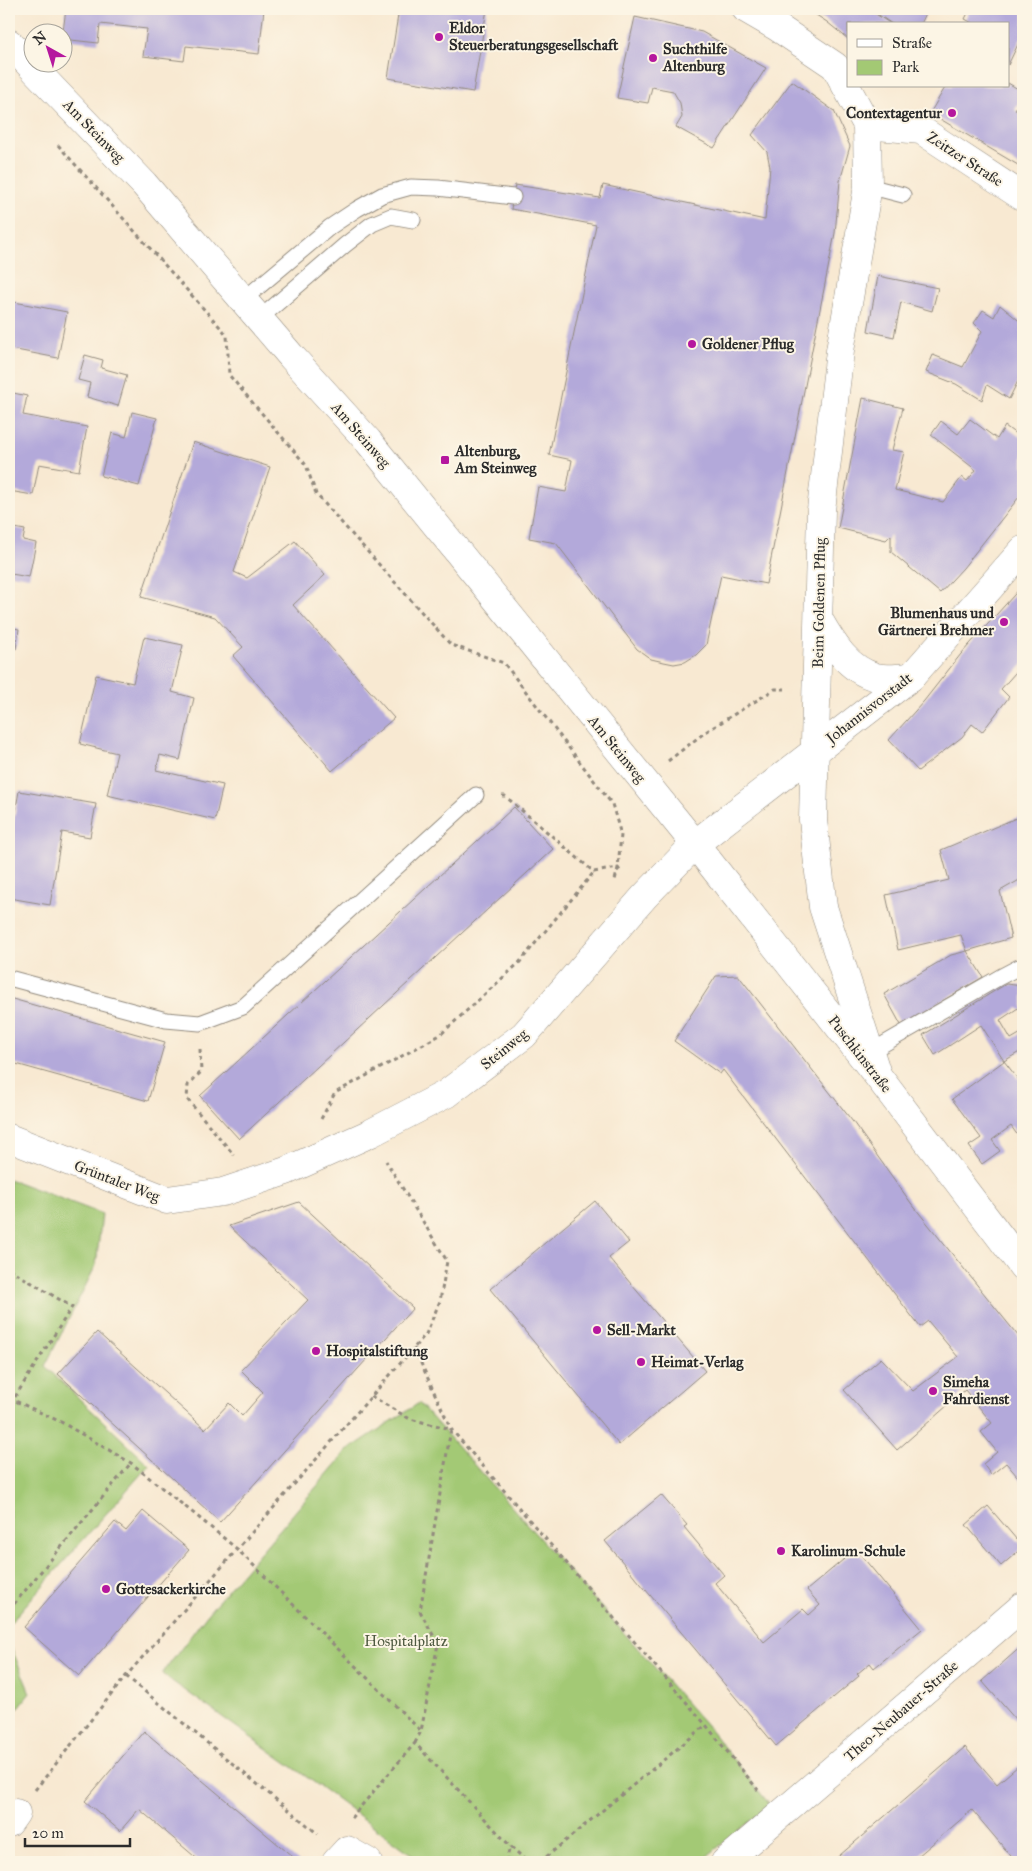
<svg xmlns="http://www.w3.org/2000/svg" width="1032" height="1871" viewBox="0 0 1032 1871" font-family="'IM FELL Great Primer',serif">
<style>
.green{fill:#a3c974;stroke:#677a50}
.building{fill:#b3a9da}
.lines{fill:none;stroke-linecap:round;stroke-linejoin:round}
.service-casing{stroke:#928a7e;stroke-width:17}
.minor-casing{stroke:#928a7e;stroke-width:29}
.tertiary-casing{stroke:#928a7e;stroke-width:29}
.secondary-casing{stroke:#928a7e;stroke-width:29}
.path{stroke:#928a7e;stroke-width:3;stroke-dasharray:4 4;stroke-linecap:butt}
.service{stroke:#fff;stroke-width:15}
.minor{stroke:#fff;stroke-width:28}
.tertiary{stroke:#fff;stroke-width:28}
.secondary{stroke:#fff;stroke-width:28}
.poi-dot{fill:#b5179e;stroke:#fcf5e5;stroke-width:2}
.labels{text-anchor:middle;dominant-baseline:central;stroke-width:4;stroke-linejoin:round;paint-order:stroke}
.poi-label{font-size:15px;font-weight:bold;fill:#2b2b2b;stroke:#fcf5e5;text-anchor:start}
.street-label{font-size:15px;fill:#2b2b2b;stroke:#fcf5e5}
.park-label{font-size:15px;fill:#4f5a41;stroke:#fcf5e5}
</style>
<rect width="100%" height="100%" fill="#fcf5e5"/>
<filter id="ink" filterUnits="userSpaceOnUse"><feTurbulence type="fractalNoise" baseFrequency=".02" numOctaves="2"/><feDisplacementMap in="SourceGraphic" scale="10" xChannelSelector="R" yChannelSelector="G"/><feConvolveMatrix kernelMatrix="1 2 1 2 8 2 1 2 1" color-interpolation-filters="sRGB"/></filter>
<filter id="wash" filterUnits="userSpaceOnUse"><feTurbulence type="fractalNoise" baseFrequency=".0096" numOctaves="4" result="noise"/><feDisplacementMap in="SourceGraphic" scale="20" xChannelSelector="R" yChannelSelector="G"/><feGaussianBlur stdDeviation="1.12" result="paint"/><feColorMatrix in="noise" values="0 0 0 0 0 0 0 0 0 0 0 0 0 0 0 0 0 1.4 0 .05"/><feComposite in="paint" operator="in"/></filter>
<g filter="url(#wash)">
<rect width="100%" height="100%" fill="#f8e9d2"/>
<path class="green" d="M 9,1179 L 102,1214 L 96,1265 L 45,1366 L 149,1465 L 9,1624 Z
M 419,1403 L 706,1725 L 770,1805 L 700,1862 L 422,1862 L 322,1788 L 162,1674 L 208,1613 L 348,1450 Z
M 9,1642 L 30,1693 L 9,1720 Z"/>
<g id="blocks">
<path class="building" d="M 66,9 L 264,9 L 259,54 L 186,46 L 184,61 L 143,56 L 147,29 L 100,24 L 98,43 L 62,39 Z
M 399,9 L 487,9 L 473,92 L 388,78 Z
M 807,9 L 868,9 L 891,24 L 848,24 L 848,39 L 827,22 Z
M 870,9 L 928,9 L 921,24 L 892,24 Z
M 970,9 L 1016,9 L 1023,12 L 1023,34 L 1008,65 L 1008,24 L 974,24 L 965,19 Z
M 635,17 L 702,32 L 766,68 L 714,148 L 676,127 L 682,117 L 680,103 L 673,91 L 652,87 L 648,103 L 617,98 Z
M 792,81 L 834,111 L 850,146 L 840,181 L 835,233 L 766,584 L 721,575 L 706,645 L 696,655 L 685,662 L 674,664 L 664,662 L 651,659 L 637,649 L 556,543 L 529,538 L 538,487 L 566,492 L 572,460 L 549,455 L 596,225 L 511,209 L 515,185 L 600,198 L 603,185 L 765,220 L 770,167 L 767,152 L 752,135 Z
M 1008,83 L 1023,92 L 1015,110 L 1023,115 L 1023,168 L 930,113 L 946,86 L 1008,86 Z
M 878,276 L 938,288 L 932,311 L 901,302 L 894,337 L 868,331 Z
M 9,301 L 67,312 L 58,358 L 11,349 L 9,358 Z
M 1000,305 L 1023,324 L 1023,371 L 1009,399 L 987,385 L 982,400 L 956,384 L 926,372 L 933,355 L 963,367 L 982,331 L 974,323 L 983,310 L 994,317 Z
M 85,355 L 103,360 L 101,368 L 127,375 L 118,406 L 87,397 L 90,383 L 78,380 Z
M 9,392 L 27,396 L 23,415 L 87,427 L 79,471 L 39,464 L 33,495 L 9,491 Z
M 863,398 L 903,408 L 892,450 L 904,452 L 895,490 L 943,502 L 962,477 L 967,481 L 976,470 L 931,435 L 941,421 L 958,434 L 970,419 L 997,439 L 1005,426 L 1020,437 L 1023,433 L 1023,492 L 963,568 L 940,593 L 891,552 L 891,535 L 886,540 L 838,528 Z
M 132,412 L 157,418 L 139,486 L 101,476 L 112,433 L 126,437 Z
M 193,442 L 270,467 L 234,572 L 247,578 L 295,541 L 325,575 L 293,605 L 394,718 L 332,771 L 233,656 L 243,647 L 215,617 L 141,597 Z
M 9,527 L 25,530 L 23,540 L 36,543 L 29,577 L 11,574 L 9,579 Z
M 1023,585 L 1023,664 L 1001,689 L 1009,697 L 982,732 L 972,724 L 962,737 L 918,771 L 889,740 L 924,701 L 961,654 Z
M 9,627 L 19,629 L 16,649 L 9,648 Z
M 144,637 L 183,645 L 172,692 L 194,698 L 180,760 L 160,755 L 156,770 L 223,785 L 215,820 L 107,795 L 117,753 L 80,744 L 96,675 L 133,683 Z
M 19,791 L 96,804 L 90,837 L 62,832 L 50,905 L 9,898 L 9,848 Z
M 514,807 L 553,849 L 239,1139 L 200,1096 Z
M 1023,815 L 1023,878 L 1000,891 L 1011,938 L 967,951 L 961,935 L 898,950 L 886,895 L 949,880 L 941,850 Z
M 967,951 L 983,977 L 901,1025 L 884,994 L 951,955 Z
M 738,975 L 853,1122 L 911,1203 L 1023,1342 L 1023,1483 L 1006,1463 L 991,1475 L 983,1464 L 997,1452 L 981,1432 L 992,1423 L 965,1390 L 897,1450 L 844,1390 L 881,1358 L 913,1391 L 958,1357 L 928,1321 L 920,1327 L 723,1070 L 720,1074 L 674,1041 L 716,976 Z
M 1006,984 L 1023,986 L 1023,1011 L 1018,1008 L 1000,1020 L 1011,1039 L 1023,1032 L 1023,1050 L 1004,1061 L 981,1025 L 935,1055 L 923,1035 Z
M 9,998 L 165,1042 L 148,1101 L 9,1062 Z
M 1004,1061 L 1018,1079 L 1023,1075 L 1023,1143 L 1011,1126 L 992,1140 L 1000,1151 L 982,1164 L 969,1146 L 981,1138 L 952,1099 Z
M 595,1201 L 629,1242 L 609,1258 L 705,1371 L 619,1445 L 490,1289 Z
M 299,1202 L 413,1308 L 220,1522 L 58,1374 L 97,1332 L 205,1429 L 229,1403 L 242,1416 L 263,1392 L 241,1370 L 308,1300 L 229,1226 Z
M 661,1495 L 687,1525 L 684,1527 L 724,1575 L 715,1583 L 764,1642 L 803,1609 L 809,1615 L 820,1605 L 807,1590 L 856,1549 L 922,1629 L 874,1668 L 870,1663 L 857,1674 L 859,1676 L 776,1746 L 605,1541 Z
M 988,1506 L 1023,1547 L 1001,1566 L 966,1525 Z
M 143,1511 L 189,1550 L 79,1676 L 24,1627 L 115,1522 L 126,1531 Z
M 1023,1645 L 1023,1728 L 982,1681 Z
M 144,1731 L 299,1862 L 201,1862 L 139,1809 L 120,1831 L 85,1801 Z
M 965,1747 L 997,1784 L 1018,1766 L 1023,1772 L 1023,1862 L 1016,1862 L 972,1810 L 911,1862 L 832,1862 Z
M 38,1857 L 44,1862 L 34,1862 Z"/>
</g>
</g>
<g filter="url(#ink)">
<use href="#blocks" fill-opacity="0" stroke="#928a7e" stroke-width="1"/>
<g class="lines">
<g class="service-casing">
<path id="service" d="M 868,186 L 903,195
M 243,300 L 330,227 L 357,209 L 382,195 L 411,187 L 438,188 L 513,197
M 259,319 L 345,245 L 372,224 L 391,216 L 413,220
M 9,978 L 166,1020 L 200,1023 L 243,1007 L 476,795
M 870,1052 L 1000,977 L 1019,967"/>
</g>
<g class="minor-casing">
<path id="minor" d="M 746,9 L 777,27 L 835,66 L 867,125 L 868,186 L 840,351 L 821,510 L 813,820 L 823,907 L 877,1074
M 867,125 L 921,130 L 1023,197
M 819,620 C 832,643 848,670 876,677 C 886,680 901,677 911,677
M 9,1138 L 167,1200 L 223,1192 L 286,1171 L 371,1133 L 446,1094 L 524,1035 L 644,897 L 695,844
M 9,1823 L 16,1813
M 336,1862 L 347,1850 L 368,1862
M 725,1862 L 1023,1606"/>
</g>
<g class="tertiary-casing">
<path id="tertiary" d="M 695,844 L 911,677 L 1023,550"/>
</g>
<g class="secondary-casing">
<path id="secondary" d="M 9,43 L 144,184 L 291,356 L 368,441 L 695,844 L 877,1075 L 1023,1267"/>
</g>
<path class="path" d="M 58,145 L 227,335 L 229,375 L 306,465 L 316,494 L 451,645 L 504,663 L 612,804 L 621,835 L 618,868 L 622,873
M 668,761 L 704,733 L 775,689 L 785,689
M 502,796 L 505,796 L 594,872 L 618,868 L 615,880
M 200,1049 L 201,1072 L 188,1085 L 187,1099 L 234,1155
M 321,1119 L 335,1093 L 440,1035 L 519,963 L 594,872
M 9,1269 L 72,1307 L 13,1400
M 414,1348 L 451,1429 L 706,1725 L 758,1790
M 371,1396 L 410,1419 L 451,1429 L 420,1611 L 438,1644 L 421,1731 L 415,1743
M 9,1398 L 61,1422 L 131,1463 L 203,1521 L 237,1549 L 421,1731
M 9,1610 L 131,1463
M 126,1676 L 318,1834
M 35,1790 L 126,1676 L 426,1334 L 440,1301 L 447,1261 L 386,1161
M 351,1818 L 415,1743 L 510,1846 L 528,1862
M 506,1862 L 510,1846
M 540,1862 L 706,1725"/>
<use href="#service" class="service"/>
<use href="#minor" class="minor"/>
<use href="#tertiary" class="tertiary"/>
<use href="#secondary" class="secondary"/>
</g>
</g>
<g class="poi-dot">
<circle cx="439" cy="37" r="5"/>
<circle cx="653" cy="58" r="5"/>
<circle cx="952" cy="113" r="5"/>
<circle cx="692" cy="344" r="5"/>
<rect x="440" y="455" width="10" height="10" rx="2.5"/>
<circle cx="1004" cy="622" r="5"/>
<circle cx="597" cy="1330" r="5"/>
<circle cx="316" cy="1351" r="5"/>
<circle cx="641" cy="1362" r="5"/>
<circle cx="933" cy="1391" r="5"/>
<circle cx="781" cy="1551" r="5"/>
<circle cx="106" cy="1589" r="5"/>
</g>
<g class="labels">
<g class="poi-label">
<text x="449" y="28">Eldor<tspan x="449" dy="17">Steuerberatungsgesellschaft</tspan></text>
<text x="663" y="49">Suchthilfe<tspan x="663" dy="17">Altenburg</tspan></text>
<text x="942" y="113" text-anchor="end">Contextagentur</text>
<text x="702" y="344">Goldener Pflug</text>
<text x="455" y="451">Altenburg,<tspan x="455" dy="17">Am Steinweg</tspan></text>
<text x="994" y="613" text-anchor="end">Blumenhaus und<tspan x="994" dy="17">Gärtnerei Brehmer</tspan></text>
<text x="607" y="1330">Sell-Markt</text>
<text x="326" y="1351">Hospitalstiftung</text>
<text x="651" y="1362">Heimat-Verlag</text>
<text x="943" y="1382">Simeha<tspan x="943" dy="17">Fahrdienst</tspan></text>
<text x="791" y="1551">Karolinum-Schule</text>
<text x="116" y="1589">Gottesackerkirche</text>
</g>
<g class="street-label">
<text transform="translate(94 131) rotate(46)">Am Steinweg</text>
<text transform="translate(965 159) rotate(33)">Zeitzer Straße</text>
<text transform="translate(361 435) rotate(49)">Am Steinweg</text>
<text transform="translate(819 603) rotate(-89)">Beim Goldenen Pflug</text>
<text transform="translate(869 708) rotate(-38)">Johannisvorstadt</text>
<text transform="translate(617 749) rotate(51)">Am Steinweg</text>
<text transform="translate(504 1049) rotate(-39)">Steinweg</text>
<text transform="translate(860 1054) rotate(52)">Puschkinstraße</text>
<text transform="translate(117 1181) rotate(21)">Grüntaler Weg</text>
<text transform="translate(901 1711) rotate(-41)">Theo-Neubauer-Straße</text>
</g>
<g class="park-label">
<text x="406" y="1641">Hospitalplatz</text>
</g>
</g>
<rect width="1032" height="1871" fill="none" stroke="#fcf5e5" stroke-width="30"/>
<rect x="847" y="22" width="162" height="65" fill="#fcf5e5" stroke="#a8a49b"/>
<rect x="857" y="39" width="25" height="8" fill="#ffffff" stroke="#a8a49b"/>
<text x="892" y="48" font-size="15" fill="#2b2b2b">Straße</text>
<rect x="857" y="60" width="25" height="15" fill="#a3c974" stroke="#a8a49b"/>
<text x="892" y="72" font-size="15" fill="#2b2b2b">Park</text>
<g transform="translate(48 48) rotate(321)"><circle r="24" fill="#fcf5e5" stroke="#a8a49b"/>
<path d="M0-4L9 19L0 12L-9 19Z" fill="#b5179e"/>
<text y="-8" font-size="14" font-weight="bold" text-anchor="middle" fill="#2b2b2b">N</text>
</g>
<path d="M25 1838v8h105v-8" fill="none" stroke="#2b2b2b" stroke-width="2.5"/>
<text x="32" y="1838" font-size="15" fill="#2b2b2b" stroke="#fcf5e5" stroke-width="4" paint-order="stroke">20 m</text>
</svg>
